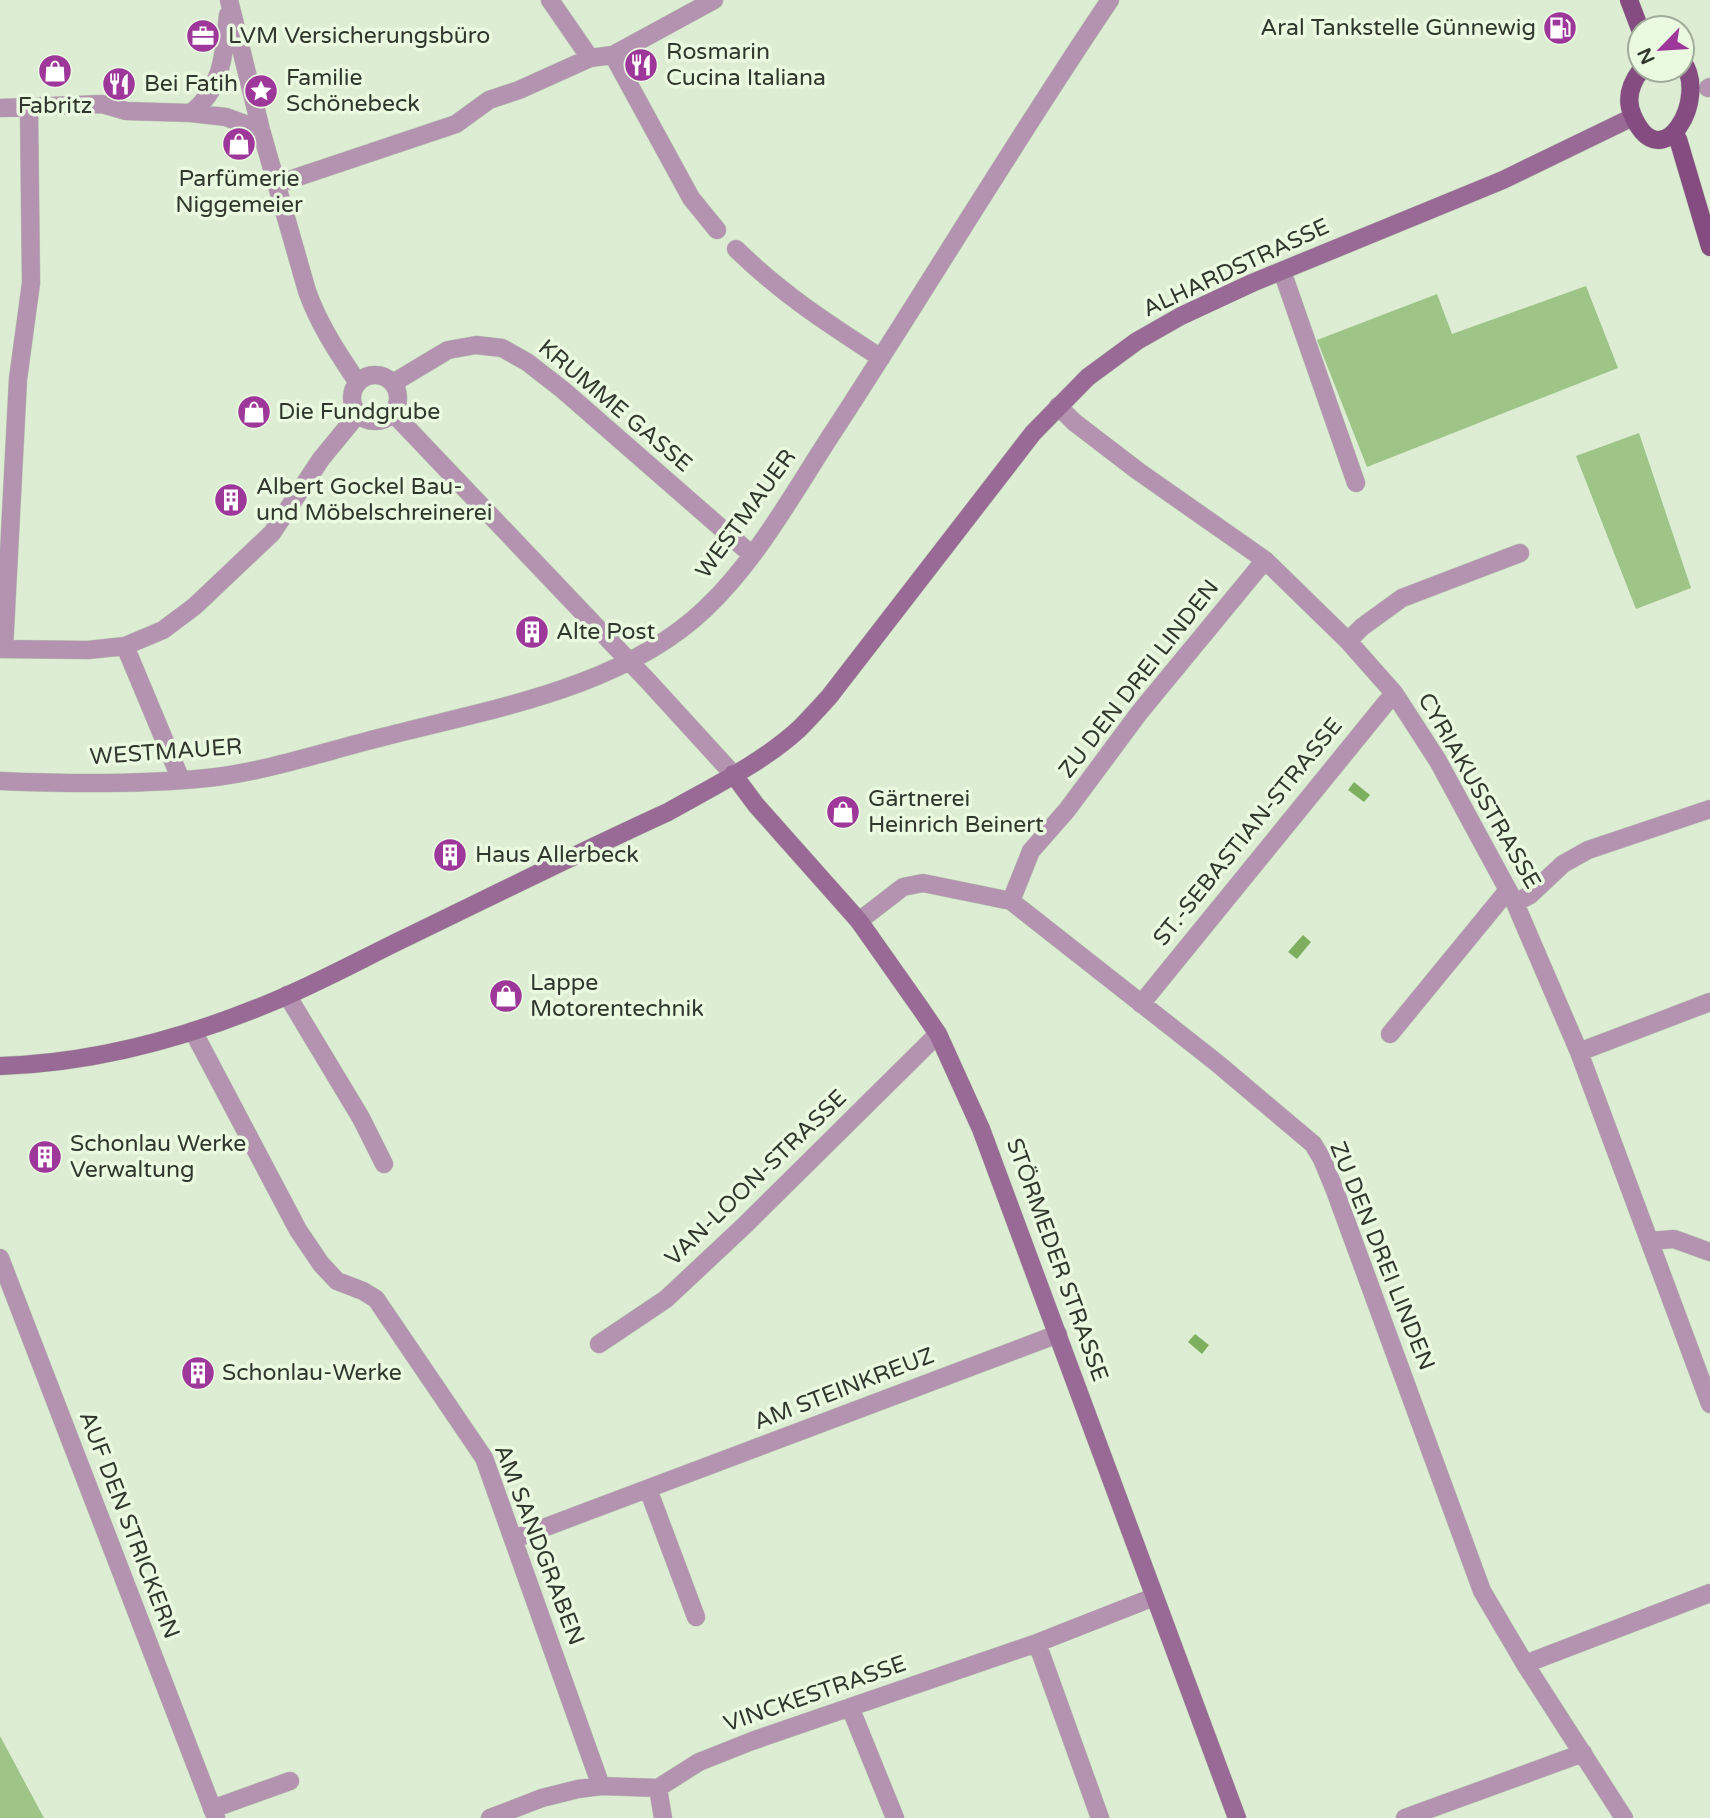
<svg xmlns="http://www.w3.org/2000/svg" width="1710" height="1818" viewBox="0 0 1710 1818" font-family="'Varela Round',sans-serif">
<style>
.green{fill:#9ec487}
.water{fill:#7eaf5e}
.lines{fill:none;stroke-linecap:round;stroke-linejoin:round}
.minor-casing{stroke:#bbc9b3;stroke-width:19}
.secondary-casing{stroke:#bbc9b3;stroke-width:19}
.primary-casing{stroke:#bbc9b3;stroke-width:19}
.minor{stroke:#b393b0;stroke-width:18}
.secondary{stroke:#986a95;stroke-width:18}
.primary{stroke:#844c81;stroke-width:18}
.labels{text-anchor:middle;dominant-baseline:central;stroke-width:7;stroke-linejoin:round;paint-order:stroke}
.poi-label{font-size:23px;fill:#31372d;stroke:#eafae1;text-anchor:start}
.street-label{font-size:23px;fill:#31372d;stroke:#eafae1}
</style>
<rect width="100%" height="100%" fill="#ddedd4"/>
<path class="green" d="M 1586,286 L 1618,368 L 1367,467 L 1317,340 L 1437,294 L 1452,334 Z
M 1639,433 L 1691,588 L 1636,609 L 1576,456 Z
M 0,1736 L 44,1818 L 0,1818 Z"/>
<path class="water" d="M 1354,782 L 1370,795 L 1364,802 L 1348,790 Z
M 1303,935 L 1311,942 L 1297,959 L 1288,952 Z
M 1195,1334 L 1209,1345 L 1202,1354 L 1188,1342 Z"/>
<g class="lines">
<g class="minor-casing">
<path id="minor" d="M 229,0 L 261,130 L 307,291 C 319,325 338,353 358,383
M 550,0 L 590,58
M 613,55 L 691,198 L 717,230
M 1708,88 L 1710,87
M 0,108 L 102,104 L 126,111 L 191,113 L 226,117 L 261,130
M 191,113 C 223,88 224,53 228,15
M 277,184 L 456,124 L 489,100 L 519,90 L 590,58 L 613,55 L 714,0
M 736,249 C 782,294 827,323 881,358
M 1282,271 L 1356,483
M352 398a23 23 0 1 1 46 0a23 23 0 1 1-46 0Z
M 393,383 L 448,350 L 476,345 L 502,348 L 527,362 L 563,390 L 752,555
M 1058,406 L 1074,422 L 1138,471 L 1265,560 L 1348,641 L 1394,693 L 1438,761 L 1515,903 L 1579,1052 L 1710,1404
M 393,413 L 648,681 L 733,774
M 1348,641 L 1362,627 L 1402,598 L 1520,553
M 125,646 L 181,780
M 0,649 L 88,650 L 125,646 L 163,630 L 195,606 L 272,533 L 321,459 L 358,414
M 4,649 L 18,379 L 31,283 L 29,107
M 0,781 C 69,784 138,785 207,778 C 265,772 323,752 379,738 C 489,709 621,689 705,609 C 760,557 797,486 839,423 C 930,283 1016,139 1110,0
M 1011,901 L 1031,851 L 1067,810 L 1139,713 L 1265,560
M 1515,903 L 1530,895 L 1563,864 L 1588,850 L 1710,809
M 859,921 L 903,887 L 923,883 L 1011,901 L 1217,1063 L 1313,1144 L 1322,1159 L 1334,1188 L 1482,1591 L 1525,1664 L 1624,1818
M 287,995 L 361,1118 L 384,1164
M 1141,1004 L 1394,693
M 193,1031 L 298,1230 L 321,1264 L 337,1281 L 363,1291 L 376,1299 L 484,1458 L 601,1786
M 1390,1034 L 1508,890
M 1579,1052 L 1710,1002
M 1650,1241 L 1674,1239 L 1710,1252
M 0,1258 L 216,1818
M 599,1344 L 666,1299 L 745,1225 L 938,1034
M 648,1489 L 696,1617
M 514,1539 L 1058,1334
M 1037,1643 L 1100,1818
M 1525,1664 L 1710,1593
M 850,1707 L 895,1818
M 658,1788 L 663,1818
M 212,1809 L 290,1781
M 490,1818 L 542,1798 L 578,1789 L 601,1786 L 658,1788 L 699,1762 L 752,1741 L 1037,1643 L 1154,1597
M 1405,1818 L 1583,1753"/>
</g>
<g class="secondary-casing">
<path id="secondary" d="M 733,774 L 756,805 L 859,921 L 921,1009 L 938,1034 L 981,1129 L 1237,1818
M 0,1066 C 93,1063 186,1038 272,1002 C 316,984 358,961 401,940 C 490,897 578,853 668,812 C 712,787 762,763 799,729 C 809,719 819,708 829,697 L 1033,433 L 1088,377 L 1137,341 L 1181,316 L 1252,283 L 1503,180 L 1633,117"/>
</g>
<g class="primary-casing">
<path id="primary" d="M 1629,0 L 1640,29
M 1641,70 C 1631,83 1625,99 1633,116 C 1662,181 1710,97 1682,61
M 1678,139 L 1710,247"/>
</g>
<use href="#minor" class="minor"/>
<use href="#secondary" class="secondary"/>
<use href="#primary" class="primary"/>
</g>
<defs>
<g id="fuel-disc" transform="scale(1.75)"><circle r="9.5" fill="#9e379a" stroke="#eafae1"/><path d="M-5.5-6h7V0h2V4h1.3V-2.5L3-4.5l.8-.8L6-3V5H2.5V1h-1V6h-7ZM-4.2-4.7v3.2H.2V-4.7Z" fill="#fff"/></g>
<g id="office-disc" transform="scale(1.75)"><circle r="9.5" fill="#9e379a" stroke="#eafae1"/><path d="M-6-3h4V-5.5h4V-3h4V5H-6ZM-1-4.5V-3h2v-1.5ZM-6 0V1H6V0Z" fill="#fff"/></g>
<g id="restaurant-disc" transform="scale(1.75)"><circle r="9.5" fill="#9e379a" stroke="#eafae1"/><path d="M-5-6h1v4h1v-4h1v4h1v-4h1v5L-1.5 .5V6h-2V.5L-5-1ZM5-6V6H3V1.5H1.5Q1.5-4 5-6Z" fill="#fff"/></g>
<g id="shop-disc" transform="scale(1.75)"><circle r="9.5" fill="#9e379a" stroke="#eafae1"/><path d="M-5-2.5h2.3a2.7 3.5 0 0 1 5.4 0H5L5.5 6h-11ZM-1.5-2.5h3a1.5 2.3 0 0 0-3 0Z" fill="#fff"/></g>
<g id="sight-disc" transform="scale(1.75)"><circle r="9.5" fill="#9e379a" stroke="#eafae1"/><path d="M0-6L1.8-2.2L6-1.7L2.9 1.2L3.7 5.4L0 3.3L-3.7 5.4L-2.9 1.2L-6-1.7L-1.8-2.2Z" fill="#fff"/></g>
<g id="building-disc" transform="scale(1.75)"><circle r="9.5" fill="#9e379a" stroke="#eafae1"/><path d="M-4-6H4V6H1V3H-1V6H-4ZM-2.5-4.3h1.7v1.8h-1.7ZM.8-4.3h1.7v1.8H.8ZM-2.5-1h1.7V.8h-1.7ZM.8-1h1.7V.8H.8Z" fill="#fff"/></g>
</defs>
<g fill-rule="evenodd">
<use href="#fuel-disc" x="1560" y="28"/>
<use href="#office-disc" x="203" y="36"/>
<use href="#restaurant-disc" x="641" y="65"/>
<use href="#shop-disc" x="55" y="71"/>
<use href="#restaurant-disc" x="119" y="84"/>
<use href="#sight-disc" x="261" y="91"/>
<use href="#shop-disc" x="239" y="144"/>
<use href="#shop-disc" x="254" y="412"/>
<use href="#building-disc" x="231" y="500"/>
<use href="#building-disc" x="532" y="632"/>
<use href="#shop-disc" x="843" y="812"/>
<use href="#building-disc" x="450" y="855"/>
<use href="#shop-disc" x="506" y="996"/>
<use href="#building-disc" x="45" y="1157"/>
<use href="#building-disc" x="198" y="1373"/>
</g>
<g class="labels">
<g class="poi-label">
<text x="1536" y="28" text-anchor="end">Aral Tankstelle Günnewig</text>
<text x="228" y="36">LVM Versicherungsbüro</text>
<text x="666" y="52">Rosmarin<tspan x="666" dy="26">Cucina Italiana</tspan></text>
<text x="286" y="78">Familie<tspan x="286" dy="26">Schönebeck</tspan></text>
<text x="144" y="84">Bei Fatih</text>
<text x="55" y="106" text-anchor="middle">Fabritz</text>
<text x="239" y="179" text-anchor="middle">Parfümerie<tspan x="239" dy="26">Niggemeier</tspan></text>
<text x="278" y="412">Die Fundgrube</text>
<text x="256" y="487">Albert Gockel Bau-<tspan x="256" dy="26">und Möbelschreinerei</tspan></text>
<text x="556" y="632">Alte Post</text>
<text x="868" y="799">Gärtnerei<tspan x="868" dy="26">Heinrich Beinert</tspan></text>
<text x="475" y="855">Haus Allerbeck</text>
<text x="530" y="983">Lappe<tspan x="530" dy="26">Motorentechnik</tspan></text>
<text x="70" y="1144">Schonlau Werke<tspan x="70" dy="26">Verwaltung</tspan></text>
<text x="222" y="1373">Schonlau-Werke</text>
</g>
<g class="street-label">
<text transform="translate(1236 268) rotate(-25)">ALHARDSTRASSE</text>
<text transform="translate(615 406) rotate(40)">KRUMME GASSE</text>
<text transform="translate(746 514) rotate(-54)">WESTMAUER</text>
<text transform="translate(1139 679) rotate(-52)">ZU DEN DREI LINDEN</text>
<text transform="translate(166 752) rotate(-4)">WESTMAUER</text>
<text transform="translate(1479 791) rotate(60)">CYRIAKUSSTRASSE</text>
<text transform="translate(1248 832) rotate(-51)">ST.-SEBASTIAN-STRASSE</text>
<text transform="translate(756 1178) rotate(-44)">VAN-LOON-STRASSE</text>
<text transform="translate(1382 1256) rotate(68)">ZU DEN DREI LINDEN</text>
<text transform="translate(1057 1260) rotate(70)">STÖRMEDER STRASSE</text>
<text transform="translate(844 1389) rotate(-21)">AM STEINKREUZ</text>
<text transform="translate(129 1525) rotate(69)">AUF DEN STRICKERN</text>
<text transform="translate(539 1545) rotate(69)">AM SANDGRABEN</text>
<text transform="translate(815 1694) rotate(-19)">VINCKESTRASSE</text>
</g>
</g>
<g transform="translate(1661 49) rotate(245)"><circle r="33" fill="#eafae1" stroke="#a0ac99" stroke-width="2"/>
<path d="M0-5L12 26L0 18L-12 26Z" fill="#9e379a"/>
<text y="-10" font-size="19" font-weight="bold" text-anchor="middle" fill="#31372d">N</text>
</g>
</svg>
